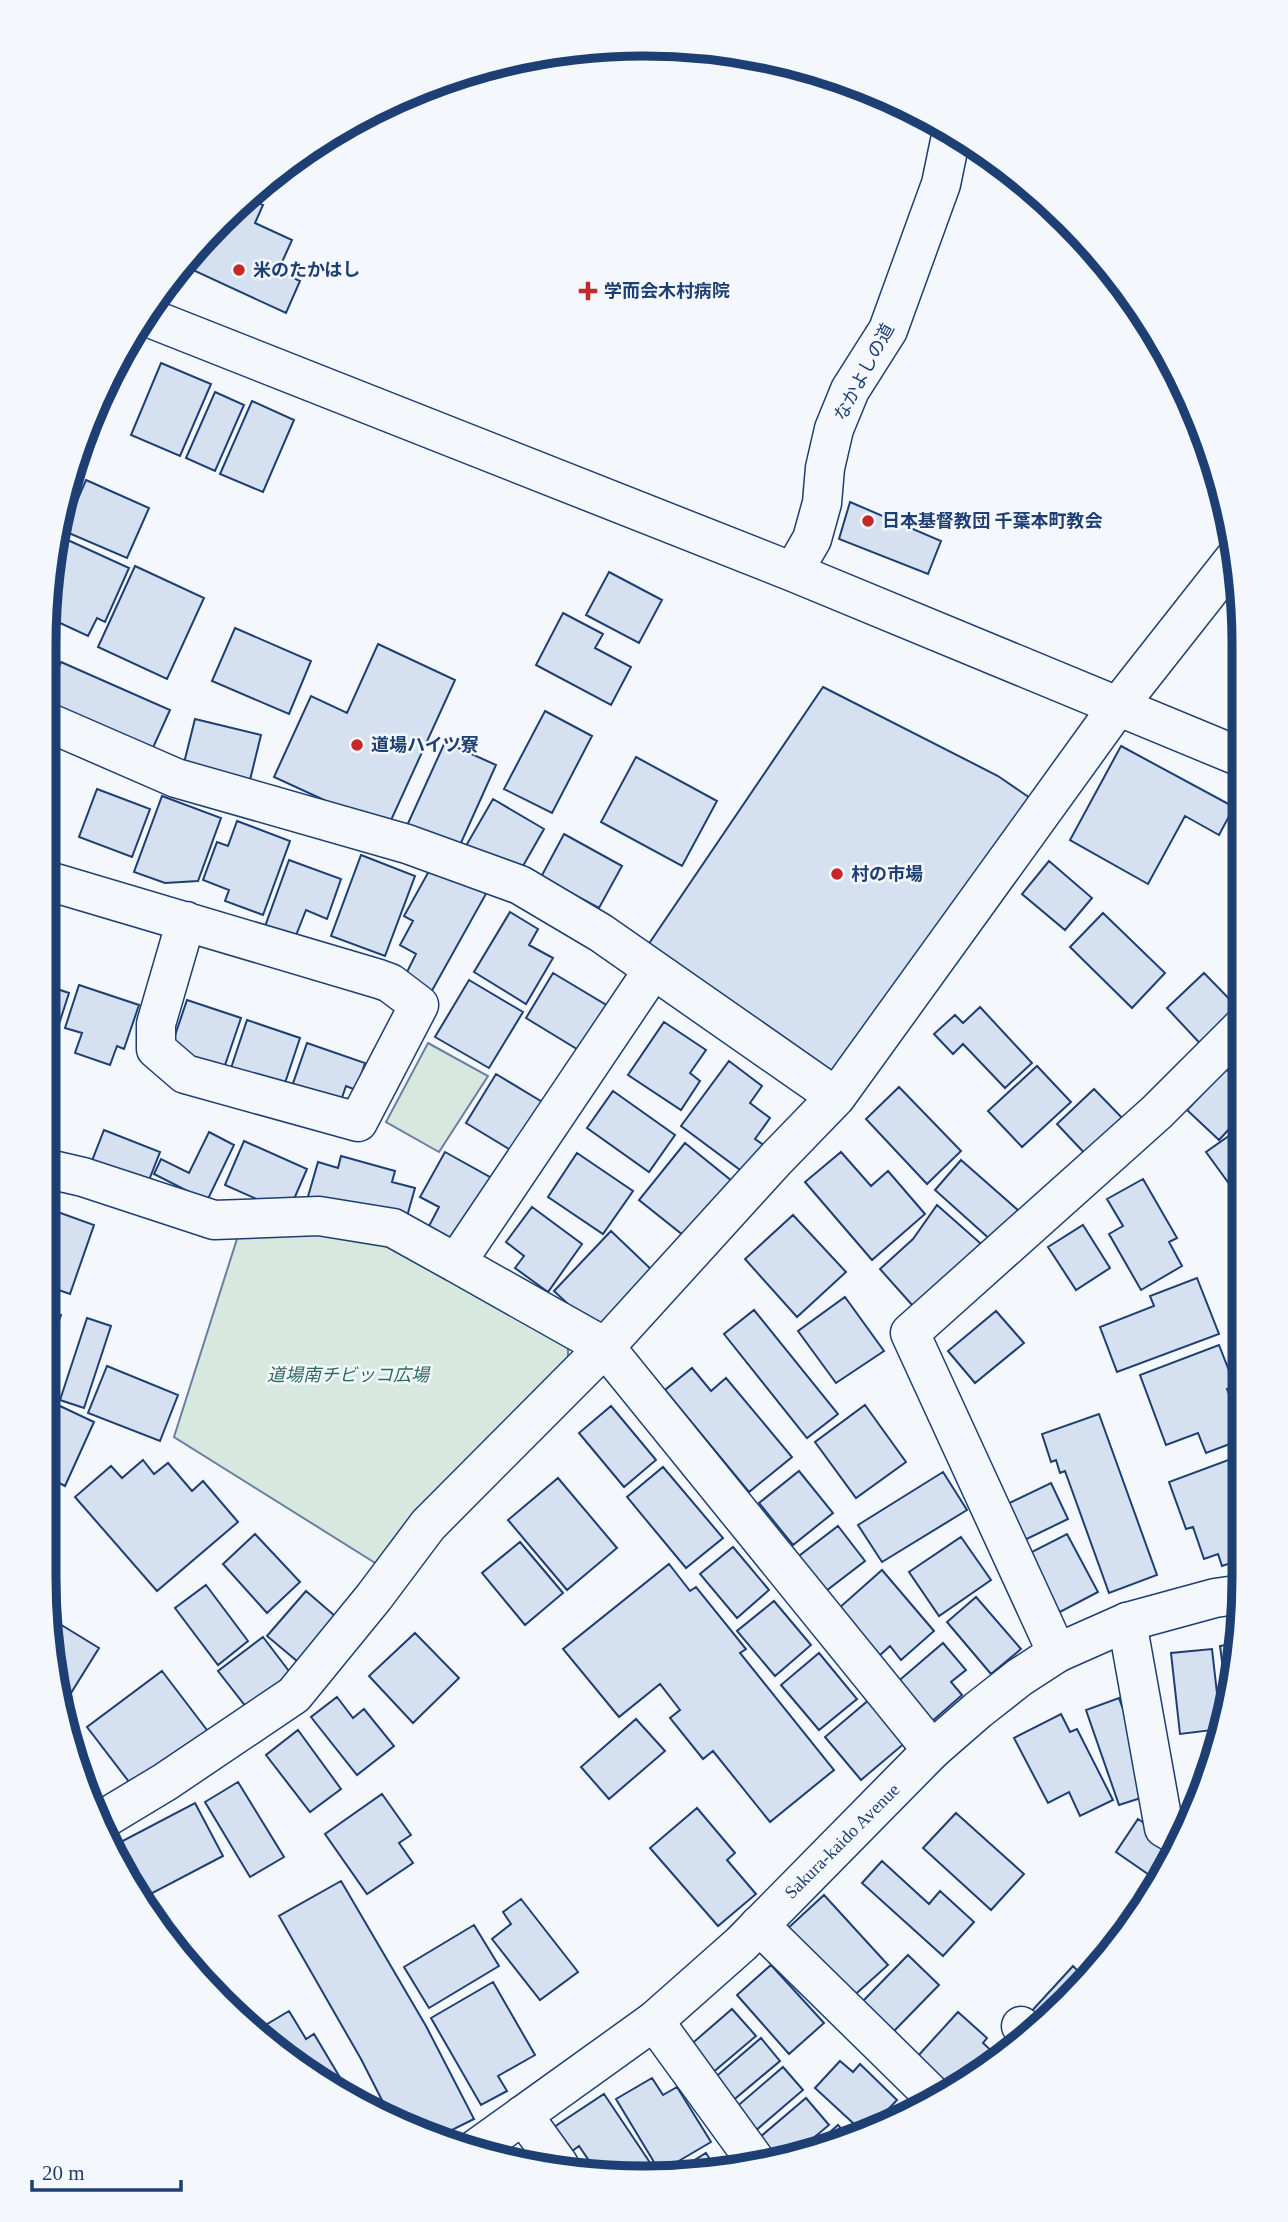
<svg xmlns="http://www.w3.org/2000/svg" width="1288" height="2222" viewBox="0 0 1288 2222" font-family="'Times New Roman','Noto Sans JP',serif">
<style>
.green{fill:#d7e8df;stroke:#687fa3;stroke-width:2}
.building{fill:#d5e0f0;stroke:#1d3f73;stroke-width:2}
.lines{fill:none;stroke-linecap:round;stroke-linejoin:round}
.minor-casing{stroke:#1d3f73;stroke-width:41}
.highway-casing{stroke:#1d3f73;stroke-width:41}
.minor{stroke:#f4f7fb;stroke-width:38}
.highway{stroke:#f4f7fb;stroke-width:38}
.poi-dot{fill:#c62828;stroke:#f4f7fb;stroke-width:2.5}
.labels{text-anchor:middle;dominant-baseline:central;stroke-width:5;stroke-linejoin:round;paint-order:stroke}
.poi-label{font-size:18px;font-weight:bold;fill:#1d3f73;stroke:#f4f7fb;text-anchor:start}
.street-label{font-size:18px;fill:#1d3f73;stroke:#f4f7fb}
.park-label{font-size:18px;font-style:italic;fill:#2c6c60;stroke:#f4f7fb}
.rim{fill:none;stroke:#1d3f73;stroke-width:9}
</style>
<rect width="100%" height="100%" fill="#f4f7fb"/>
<path class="green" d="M 428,1043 L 488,1076 L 439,1152 L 386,1122 Z
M 243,1220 L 389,1230 L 568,1342 L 568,1365 L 388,1571 L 174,1437 Z"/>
<path class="building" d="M 246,198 L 263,205 L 255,223 L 292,240 L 278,271 L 300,281 L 286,313 L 182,265 L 219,220 Z
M 161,363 L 211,384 L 180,456 L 131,435 Z
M 215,392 L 244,405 L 215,471 L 186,458 Z
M 252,401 L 294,420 L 263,492 L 220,474 Z
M 86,480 L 149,508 L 127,558 L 64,531 Z
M 850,502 L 941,541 L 928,574 L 839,539 Z
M 59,536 L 129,568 L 105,622 L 97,618 L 88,636 L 45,616 L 45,604 Z
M 135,566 L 204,598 L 167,679 L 98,647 Z
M 609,572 L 662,600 L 639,643 L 586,615 Z
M 563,613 L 603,634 L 595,648 L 631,667 L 611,705 L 536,665 Z
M 235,628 L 311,661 L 289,714 L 212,681 Z
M 378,644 L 455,680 L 387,829 L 274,777 L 311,696 L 347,713 Z
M 61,662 L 170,710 L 147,761 L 45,717 L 45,699 Z
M 823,687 L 998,776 L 1030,798 L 837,1083 L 644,951 Z
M 545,711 L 592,736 L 552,813 L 504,789 Z
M 195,719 L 261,735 L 250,780 L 184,763 Z
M 445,742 L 496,765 L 456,854 L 405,830 Z
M 1121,746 L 1234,807 L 1219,835 L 1185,816 L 1148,884 L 1070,840 Z
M 636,757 L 717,801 L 682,866 L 601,822 Z
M 97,789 L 150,809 L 132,857 L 79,837 Z
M 162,796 L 221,818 L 198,881 L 165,883 L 134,872 Z
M 493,799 L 544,829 L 515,880 L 463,851 Z
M 237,821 L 290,841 L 263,915 L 225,901 L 229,890 L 203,880 L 217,842 L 228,846 Z
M 564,834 L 622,866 L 599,908 L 541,877 Z
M 361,855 L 415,876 L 385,956 L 331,936 Z
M 289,860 L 341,879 L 327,919 L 306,910 L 293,943 L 263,932 Z
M 1049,861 L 1092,898 L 1065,930 L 1022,894 Z
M 434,862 L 487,892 L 429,996 L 402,982 L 416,954 L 400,945 L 413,921 L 404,916 Z
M 510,912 L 538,929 L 529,945 L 553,958 L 526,1004 L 474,972 Z
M 1103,913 L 1165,973 L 1132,1008 L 1070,947 Z
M 553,973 L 608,1006 L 590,1057 L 526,1018 Z
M 1204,973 L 1243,1013 L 1208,1052 L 1167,1008 Z
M 469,980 L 523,1012 L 489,1068 L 435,1037 Z
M 45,985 L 69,993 L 50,1052 L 44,1050 Z
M 79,985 L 139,1005 L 124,1049 L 117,1046 L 110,1065 L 75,1053 L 82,1033 L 65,1028 Z
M 187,1000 L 241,1018 L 223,1071 L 169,1053 Z
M 980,1007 L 1032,1063 L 1005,1088 L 963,1044 L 953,1054 L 934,1034 L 955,1015 L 963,1023 Z
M 247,1020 L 300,1038 L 281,1095 L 228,1077 Z
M 664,1022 L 706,1050 L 690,1073 L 700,1081 L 681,1110 L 628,1075 Z
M 307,1043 L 365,1063 L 356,1090 L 346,1086 L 337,1112 L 289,1095 Z
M 729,1061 L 762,1086 L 750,1103 L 770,1118 L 755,1139 L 771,1150 L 751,1178 L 681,1126 Z
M 1037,1066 L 1071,1102 L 1022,1147 L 988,1111 Z
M 1226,1069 L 1243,1085 L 1243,1114 L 1219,1140 L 1187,1110 Z
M 496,1074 L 544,1103 L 514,1152 L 466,1123 Z
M 899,1087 L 961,1151 L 927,1184 L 866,1119 Z
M 1094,1089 L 1129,1125 L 1091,1160 L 1057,1124 Z
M 613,1091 L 675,1135 L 649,1172 L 587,1128 Z
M 1243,1126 L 1243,1203 L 1206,1152 Z
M 104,1130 L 160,1152 L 144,1193 L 88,1171 Z
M 209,1132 L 234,1145 L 207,1201 L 154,1174 L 161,1159 L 189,1173 Z
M 244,1141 L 307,1169 L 288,1213 L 225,1185 Z
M 685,1143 L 738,1186 L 693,1243 L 639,1200 Z
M 445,1152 L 497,1181 L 461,1244 L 429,1226 L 439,1207 L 420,1197 Z
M 841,1152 L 871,1186 L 888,1171 L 925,1214 L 872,1260 L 805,1182 Z
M 577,1153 L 633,1191 L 603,1234 L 548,1197 Z
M 341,1156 L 395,1171 L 392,1182 L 415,1188 L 404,1227 L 307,1200 L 318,1162 L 338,1168 Z
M 961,1160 L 1019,1211 L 992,1241 L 935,1190 Z
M 1143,1179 L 1177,1238 L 1169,1242 L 1182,1266 L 1141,1290 L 1109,1234 L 1123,1226 L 1107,1199 Z
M 937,1205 L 988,1250 L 921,1315 L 880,1269 L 913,1239 Z
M 532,1207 L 582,1244 L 548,1292 L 515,1268 L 524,1256 L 506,1242 Z
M 55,1211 L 94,1225 L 70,1294 L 44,1285 L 44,1242 Z
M 793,1215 L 846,1272 L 797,1317 L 745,1259 Z
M 1083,1225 L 1110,1268 L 1076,1290 L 1048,1247 Z
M 611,1231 L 656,1274 L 600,1334 L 554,1291 Z
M 1197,1278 L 1219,1334 L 1117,1372 L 1100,1327 L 1154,1306 L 1150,1296 Z
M 845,1297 L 884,1351 L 836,1383 L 798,1331 Z
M 44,1310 L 61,1315 L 44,1363 Z
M 754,1310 L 838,1414 L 807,1438 L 724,1334 Z
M 996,1311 L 1024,1343 L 975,1383 L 948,1351 Z
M 87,1318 L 111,1326 L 84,1408 L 60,1400 Z
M 1219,1345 L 1235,1386 L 1227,1389 L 1243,1429 L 1243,1439 L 1206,1453 L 1198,1433 L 1166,1445 L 1140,1375 Z
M 107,1366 L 178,1395 L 160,1441 L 88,1413 Z
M 692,1368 L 711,1391 L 726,1378 L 792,1457 L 749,1492 L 665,1390 Z
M 865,1405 L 906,1462 L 856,1498 L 815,1442 Z
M 60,1406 L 94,1422 L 65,1486 L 44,1475 L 44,1441 Z
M 611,1406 L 656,1460 L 624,1487 L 579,1433 Z
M 1099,1414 L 1157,1575 L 1109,1593 L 1065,1471 L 1060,1473 L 1056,1460 L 1051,1462 L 1042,1434 Z
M 1239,1456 L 1243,1468 L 1243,1559 L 1222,1566 L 1218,1554 L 1204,1559 L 1193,1527 L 1186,1529 L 1169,1482 Z
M 143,1460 L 154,1474 L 168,1463 L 192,1491 L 203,1481 L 238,1522 L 157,1591 L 75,1497 L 111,1466 L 122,1478 Z
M 663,1467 L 723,1538 L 686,1568 L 627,1497 Z
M 799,1471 L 833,1513 L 793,1545 L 759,1503 Z
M 943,1472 L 967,1510 L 882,1562 L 858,1525 Z
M 558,1478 L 617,1548 L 567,1590 L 508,1520 Z
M 1051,1483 L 1068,1519 L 1012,1546 L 995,1510 Z
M 838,1526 L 865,1561 L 822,1594 L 795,1559 Z
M 255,1534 L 300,1582 L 267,1613 L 223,1564 Z
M 1067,1534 L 1098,1592 L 1060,1612 L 1020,1558 Z
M 961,1537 L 991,1580 L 939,1616 L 909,1572 Z
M 520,1542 L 563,1593 L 525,1625 L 482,1573 Z
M 733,1547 L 769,1590 L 737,1618 L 700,1574 Z
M 669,1564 L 690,1591 L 696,1587 L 746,1649 L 740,1653 L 834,1770 L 770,1822 L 713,1751 L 703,1759 L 670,1718 L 680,1710 L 660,1684 L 619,1717 L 563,1649 Z
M 882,1570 L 934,1631 L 901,1660 L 890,1646 L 879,1656 L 838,1609 Z
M 206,1585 L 248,1641 L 218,1665 L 175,1608 Z
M 306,1591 L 342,1622 L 303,1666 L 267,1636 Z
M 976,1597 L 1021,1649 L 991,1674 L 947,1622 Z
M 774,1601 L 811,1645 L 775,1676 L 737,1631 Z
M 50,1618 L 99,1648 L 71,1693 L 62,1687 Z
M 415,1633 L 459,1678 L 413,1723 L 369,1676 Z
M 263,1637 L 298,1683 L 254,1717 L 218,1671 Z
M 943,1643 L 966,1670 L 951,1682 L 962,1695 L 929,1724 L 895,1684 Z
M 1238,1643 L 1227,1698 L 1220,1646 Z
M 1212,1649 L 1221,1729 L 1180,1734 L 1171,1653 Z
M 819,1653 L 857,1699 L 819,1730 L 781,1685 Z
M 162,1671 L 210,1734 L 136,1791 L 87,1727 Z
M 337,1697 L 353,1718 L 364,1709 L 394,1746 L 357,1775 L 311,1717 Z
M 1119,1698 L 1153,1794 L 1119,1805 L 1086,1710 Z
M 870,1699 L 906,1742 L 861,1780 L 825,1737 Z
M 1061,1714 L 1070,1732 L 1077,1729 L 1113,1800 L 1080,1816 L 1069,1792 L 1048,1803 L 1014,1738 Z
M 636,1719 L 665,1751 L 609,1799 L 581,1767 Z
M 298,1730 L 341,1789 L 310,1812 L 266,1755 Z
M 238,1782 L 284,1857 L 250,1877 L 205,1802 Z
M 382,1794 L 411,1835 L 399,1843 L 413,1863 L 367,1894 L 325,1834 Z
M 195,1803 L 223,1856 L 143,1898 L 115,1845 Z
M 697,1808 L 735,1853 L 727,1860 L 756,1894 L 718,1926 L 650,1848 Z
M 956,1813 L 1024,1874 L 991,1910 L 923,1848 Z
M 1138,1819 L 1176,1844 L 1158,1881 L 1116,1852 Z
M 882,1861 L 929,1904 L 940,1891 L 974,1922 L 943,1956 L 862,1883 Z
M 341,1881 L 426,2026 L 474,2119 L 440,2136 L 388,2112 L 361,2059 L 279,1916 Z
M 824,1895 L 888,1965 L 849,2000 L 786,1930 Z
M 521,1899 L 578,1972 L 540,2000 L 492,1939 L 511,1924 L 503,1912 Z
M 474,1925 L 499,1966 L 429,2008 L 404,1967 Z
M 908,1955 L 939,1985 L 894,2031 L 863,2001 Z
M 771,1965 L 824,2023 L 789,2054 L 737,1995 Z
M 1073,1966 L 1085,1978 L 1042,2026 L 1029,2014 Z
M 493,1982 L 535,2055 L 498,2076 L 507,2091 L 481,2105 L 431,2018 Z
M 732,2009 L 756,2036 L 711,2074 L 688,2047 Z
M 289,2011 L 306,2039 L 314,2034 L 351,2096 L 310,2077 L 259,2029 Z
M 958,2012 L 987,2038 L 983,2043 L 997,2056 L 949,2086 L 917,2057 Z
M 761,2038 L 780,2061 L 724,2108 L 705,2086 Z
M 840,2061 L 853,2072 L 860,2064 L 897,2100 L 865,2134 L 815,2088 Z
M 783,2067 L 803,2090 L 754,2132 L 734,2109 Z
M 652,2078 L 663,2095 L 677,2087 L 711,2142 L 660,2172 L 616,2099 Z
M 604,2094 L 657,2173 L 655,2174 L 594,2168 L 579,2146 L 571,2152 L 554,2127 Z
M 806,2098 L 829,2125 L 799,2150 L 767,2158 L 753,2143 Z
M 838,2125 L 849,2138 L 813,2147 Z
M 706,2153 L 716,2169 L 683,2177 L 669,2176 Z"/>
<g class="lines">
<g class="minor-casing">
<path id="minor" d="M 142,315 L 793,572 L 1243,758
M 793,572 L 812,539 L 822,503 L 825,468 L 834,429 L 850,390 L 888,330 L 941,184 L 952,131
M 45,721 L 176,778 L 407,844 L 520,885 L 601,933 L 836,1097
M 45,880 L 379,979 L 390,983 L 419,1005 L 358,1122 L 185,1074 L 156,1049 L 156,1024 L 186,921
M 653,970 L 456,1263 L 605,1347 L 932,1750
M 44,1168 L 83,1177 L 214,1220 L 319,1216 L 393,1228 L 456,1263
M 1127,1622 L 1164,1828 L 1180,1837
M 1057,1653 L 910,1333 L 1157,1112 L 1243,1026
M 102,1820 L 165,1782 L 294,1695 L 374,1597 L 428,1525 L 605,1347 L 775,1160 L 836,1097 L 1119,705 L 1234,559
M 759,1925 L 931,2094
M 654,2021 L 755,2160
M 1021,2026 L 1030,2035
M 523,2115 L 559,2165"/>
</g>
<g class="highway-casing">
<path id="highway" d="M 473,2151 L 654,2021 L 741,1944 L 932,1750 L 978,1710 L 1020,1677 L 1057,1653 L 1127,1622 L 1215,1598 L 1243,1594"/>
</g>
<use href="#minor" class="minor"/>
<use href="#highway" class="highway"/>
</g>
<g class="poi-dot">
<circle cx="239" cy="270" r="7"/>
<path d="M584.5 280.5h7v7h7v7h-7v7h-7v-7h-7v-7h7z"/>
<circle cx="868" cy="521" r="7"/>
<circle cx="357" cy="745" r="7"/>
<circle cx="837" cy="874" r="7"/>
</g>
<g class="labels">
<g class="poi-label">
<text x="253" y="270">米のたかはし</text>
<text x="604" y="291">学而会木村病院</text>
<text x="882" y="521">日本基督教団 千葉本町教会</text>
<text x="371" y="745">道場ハイツ寮</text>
<text x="851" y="874">村の市場</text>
</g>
<g class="street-label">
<text transform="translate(864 372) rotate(-62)">なかよしの道</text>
<text transform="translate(842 1841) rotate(-45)">Sakura-kaido Avenue</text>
</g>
<g class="park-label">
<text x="348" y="1375">道場南チビッコ広場</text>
</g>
</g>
<path d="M0 0H1288V2222H0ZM644 56H644A588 588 0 0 1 1232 644V1578A588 588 0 0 1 644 2166H644A588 588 0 0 1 56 1578V644A588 588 0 0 1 644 56Z" fill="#f4f7fb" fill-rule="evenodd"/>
<path class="rim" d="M644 56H644A588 588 0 0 1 1232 644V1578A588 588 0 0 1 644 2166H644A588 588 0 0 1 56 1578V644A588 588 0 0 1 644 56Z"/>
<path d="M32 2180v10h149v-10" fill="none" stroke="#1d3f73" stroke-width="3.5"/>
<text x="42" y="2180" font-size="21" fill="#1d3f73" stroke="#f4f7fb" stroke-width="5" paint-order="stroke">20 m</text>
</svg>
